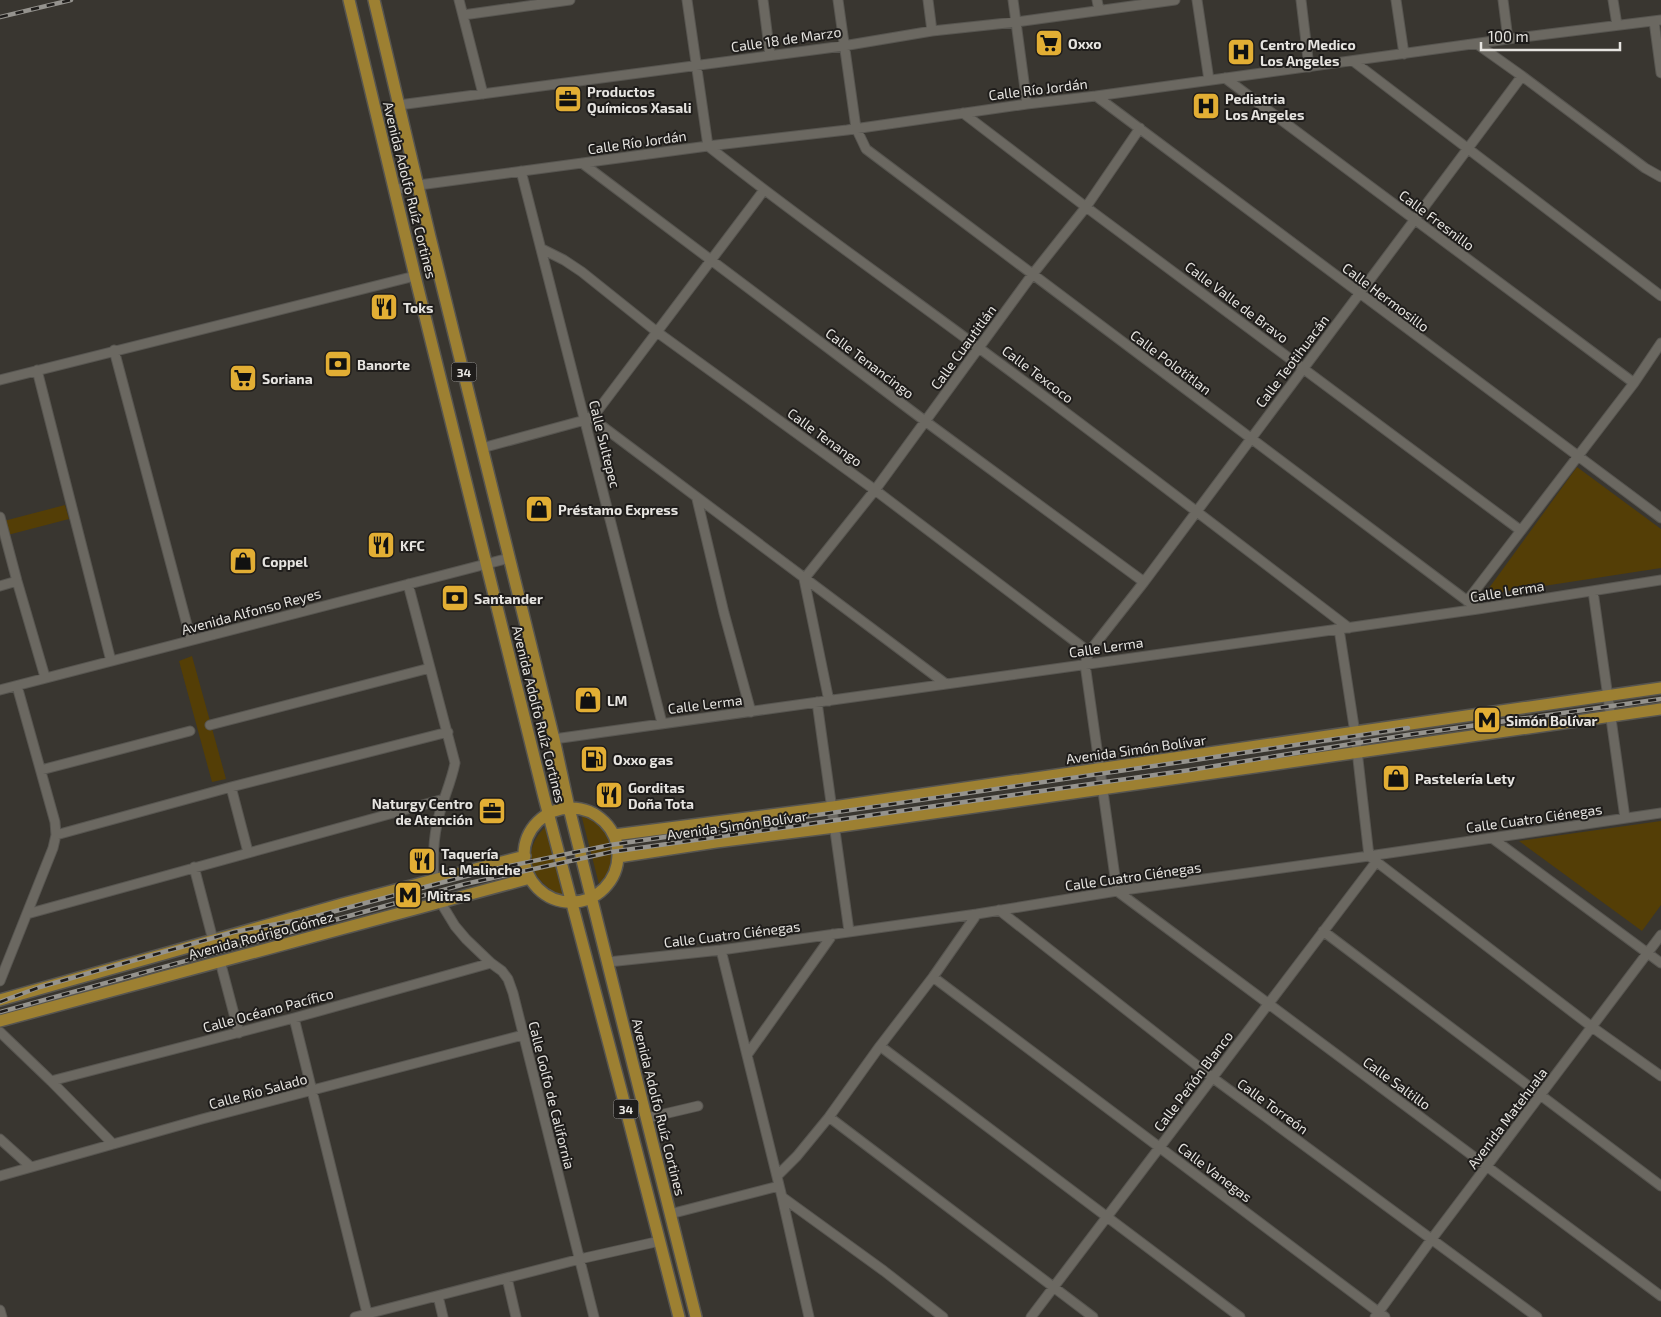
<svg xmlns="http://www.w3.org/2000/svg" width="1661" height="1317" viewBox="0 0 1661 1317" font-family="'Exo 2',sans-serif">
<style>
.green{fill:#543e06}
.lines{fill:none;stroke-linecap:round;stroke-linejoin:round}
.minor-casing{stroke:#575550;stroke-width:11}
.major-casing{stroke:#575550;stroke-width:14}
.minor{stroke:#6b6861;stroke-width:9}
.major{stroke:#9d8032;stroke-width:11}
.rail-casing{stroke:#95938e;stroke-width:4.5}
.rail{stroke:#1f1d1b;stroke-width:2.5;stroke-dasharray:8;stroke-linecap:butt}
.labels{text-anchor:middle;dominant-baseline:central;stroke-width:4;stroke-linejoin:round;paint-order:stroke}
.shield{fill:#1f1d1b;stroke:#aaa8a5;stroke-width:1}
.shield-label{font-size:12px;font-weight:bold;fill:#e6e4e0}
.street-label{font-size:14px;fill:#e6e4e0;stroke:#1f1d1b}
.poi-label{font-size:14px;font-weight:bold;fill:#e6e4e0;stroke:#1f1d1b;text-anchor:start}
</style>
<rect width="100%" height="100%" fill="#393630"/>
<path class="green" d="M 1577,467 L 1661,529 L 1661,568 L 1484,595 Z
M 65,505 L 69,519 L 0,537 L 0,522 Z
M 192,656 L 226,779 L 212,782 L 179,661 Z
M 581,814 C 590,818 599,822 605,830 C 620,847 616,874 600,888 Z
M 1661,821 L 1661,905 L 1642,931 L 1519,841 Z
M 545,827 L 565,897 C 533,884 518,854 545,827 Z"/>
<g class="lines">
<g class="minor-casing">
<path id="minor" d="M 459,0 L 483,94
M 687,0 L 708,146 C 796,216 889,281 979,348 C 1104,440 1226,534 1349,628
M 763,0 L 770,55
M 838,0 L 856,128 L 866,149 L 1478,609
M 928,0 L 932,31
M 1013,0 L 1027,104
M 1097,0 L 1099,10
M 1197,0 L 1209,80
M 1301,0 L 1309,67
M 1396,0 L 1404,54
M 1503,0 L 1508,39
M 1613,0 L 1617,25
M 463,15 L 570,0
M 1654,21 L 1661,73
M 1477,44 L 1522,76 L 1645,168 L 1661,177
M 1353,61 L 1661,296
M 1522,76 L 1144,582 L 1089,652 L 1085,664 L 1117,891 L 1661,1296
M 1225,78 L 1634,383
M 1096,96 L 1661,518
M 399,105 L 843,46 L 932,31 L 1016,22 L 1175,0
M 963,113 L 1086,207 L 1520,530
M 582,163 L 925,421 L 1144,582
M 521,171 L 662,723
M 394,190 L 419,185 L 708,146 L 847,130 L 1027,104 L 1096,96 L 1508,39 L 1661,20
M 542,249 L 564,260 L 582,272 L 657,332 L 875,490 L 1089,652
M 114,350 L 191,640
M 37,370 L 111,661
M 0,380 L 415,276
M 590,417 L 946,684
M 482,448 L 585,420 L 595,414 L 764,190
M 697,499 L 724,613 L 751,712
M 0,517 L 17,581 L 45,677
M 408,584 L 455,763 C 451,784 441,803 437,824 C 433,842 433,861 434,879
M 0,586 L 17,581
M 1593,591 L 1625,818
M 1467,601 L 1634,383 L 1661,343
M 1339,629 L 1355,733 L 1369,856 L 1592,1027 L 1661,1076
M 0,690 L 509,558
M 829,701 L 804,579 L 875,490 L 1032,275 L 1086,207 L 1140,128
M 817,702 L 849,931
M 210,725 L 430,668
M 554,739 L 1339,629 L 1478,609 L 1661,580
M 41,770 L 190,731
M 231,787 L 248,852
M 56,835 L 231,787 L 448,732
M 1492,838 L 1661,963
M 194,867 L 213,940
M 441,903 L 455,926 L 466,939 L 491,963 L 502,971 L 508,979 L 513,993 L 594,1317
M 999,910 L 1213,1078 L 1537,1317
M 27,914 L 444,799
M 1323,931 L 1661,1186
M 721,950 L 782,1197 L 809,1317
M 220,961 L 239,1033
M 608,962 L 721,950 L 977,914 L 1117,891 L 1369,856 L 1661,813
M 933,977 L 1385,1317
M 0,981 L 53,848 L 56,835 L 55,822 L 17,686
M 294,1018 L 368,1317
M 0,1032 L 51,1081 L 113,1144
M 880,1046 L 1240,1317
M 747,1055 L 833,934
M 51,1081 L 294,1018 L 491,963
M 829,1117 L 1093,1317
M 647,1118 L 698,1106
M 0,1139 L 31,1167
M 0,1176 L 202,1119 L 523,1035
M 777,1176 L 797,1156 L 829,1117 L 880,1046 L 933,977 L 977,914
M 782,1197 L 884,1271 L 943,1317
M 670,1214 L 779,1186
M 507,1278 L 516,1317
M 438,1296 L 443,1317
M 0,1310 L 2,1317
M 355,1317 L 580,1259 L 660,1241
M 1031,1317 L 1376,862
M 1375,1317 L 1431,1240 L 1661,935"/>
</g>
<g class="major-casing">
<path id="major" d="M 349,0 L 415,276 L 544,797 L 621,1090 L 679,1317
M 374,0 L 430,237 L 554,739 L 569,808 L 696,1317
M524 855a47 47 0 1 1 94 0a47 47 0 1 1-94 0Z
M 614,835 L 833,807 L 1661,688
M 618,857 L 716,842 L 835,827 L 1661,709
M 0,1000 L 342,904 L 525,856
M 0,1021 L 530,878"/>
</g>
<use href="#minor" class="minor"/>
<use href="#major" class="major"/>
<g class="rail-casing">
<path id="rail" d="M 0,17 L 71,0
M 0,1002 L 40,987 L 234,932 L 313,917 L 485,871 L 610,845 L 1188,761 L 1408,728
M 0,1012 L 465,884 L 611,852 L 1190,770 L 1407,735 L 1661,699"/>
</g>
<use href="#rail" class="rail"/>
</g>
<defs>
<g id="supermarket-square" transform="scale(1.4375)"><rect x="-9" y="-9" width="18" height="18" rx="4" fill="#e2ae34" stroke="#1f1d1b"/><path d="M-6-5.5h2.5l.6 2H6L4.5 2H-2.5L-4.4-4H-6ZM-1.5 3.2a1.3 1.3 0 1 0 .1 0ZM3 3.2a1.3 1.3 0 1 0 .1 0Z" fill="#111"/></g>
<g id="hospital-square" transform="scale(1.4375)"><rect x="-9" y="-9" width="18" height="18" rx="4" fill="#e2ae34" stroke="#1f1d1b"/><path d="M-5-5h3v3.5h4V-5h3V5h-3V1.5h-4V5h-3Z" fill="#111"/></g>
<g id="office-square" transform="scale(1.4375)"><rect x="-9" y="-9" width="18" height="18" rx="4" fill="#e2ae34" stroke="#1f1d1b"/><path d="M-6-3h4V-5.5h4V-3h4V5H-6ZM-1-4.5V-3h2v-1.5ZM-6 0V1H6V0Z" fill="#111"/></g>
<g id="restaurant-square" transform="scale(1.4375)"><rect x="-9" y="-9" width="18" height="18" rx="4" fill="#e2ae34" stroke="#1f1d1b"/><path d="M-5-6h1v4h1v-4h1v4h1v-4h1v5L-1.5 .5V6h-2V.5L-5-1ZM5-6V6H3V1.5H1.5Q1.5-4 5-6Z" fill="#111"/></g>
<g id="bank-square" transform="scale(1.4375)"><rect x="-9" y="-9" width="18" height="18" rx="4" fill="#e2ae34" stroke="#1f1d1b"/><path d="M-6-4H6V4H-6ZM0-2.3a2.3 2.3 0 1 0 0 4.6a2.3 2.3 0 1 0 0-4.6Z" fill="#111"/></g>
<g id="shop-square" transform="scale(1.4375)"><rect x="-9" y="-9" width="18" height="18" rx="4" fill="#e2ae34" stroke="#1f1d1b"/><path d="M-5-2.5h2.3a2.7 3.5 0 0 1 5.4 0H5L5.5 6h-11ZM-1.5-2.5h3a1.5 2.3 0 0 0-3 0Z" fill="#111"/></g>
<g id="metro-square" transform="scale(1.4375)"><rect x="-9" y="-9" width="18" height="18" rx="4" fill="#e2ae34" stroke="#1f1d1b"/><path d="M-5.5 5V-5H-3L0 0L3-5H5.5V5H3V-.5L0 4L-3-.5V5Z" fill="#111"/></g>
<g id="fuel-square" transform="scale(1.4375)"><rect x="-9" y="-9" width="18" height="18" rx="4" fill="#e2ae34" stroke="#1f1d1b"/><path d="M-5.5-6h7V0h2V4h1.3V-2.5L3-4.5l.8-.8L6-3V5H2.5V1h-1V6h-7ZM-4.2-4.7v3.2H.2V-4.7Z" fill="#111"/></g>
</defs>
<g fill-rule="evenodd">
<use href="#supermarket-square" x="1049" y="43"/>
<use href="#hospital-square" x="1241" y="52"/>
<use href="#office-square" x="568" y="99"/>
<use href="#hospital-square" x="1206" y="106"/>
<use href="#restaurant-square" x="384" y="307"/>
<use href="#bank-square" x="338" y="364"/>
<use href="#supermarket-square" x="243" y="378"/>
<use href="#shop-square" x="539" y="509"/>
<use href="#restaurant-square" x="381" y="545"/>
<use href="#shop-square" x="243" y="561"/>
<use href="#bank-square" x="455" y="598"/>
<use href="#shop-square" x="588" y="700"/>
<use href="#metro-square" x="1487" y="720"/>
<use href="#fuel-square" x="594" y="759"/>
<use href="#shop-square" x="1396" y="778"/>
<use href="#restaurant-square" x="609" y="795"/>
<use href="#office-square" x="492" y="811"/>
<use href="#restaurant-square" x="422" y="861"/>
<use href="#metro-square" x="408" y="895"/>
</g>
<g class="labels">
<g class="shield">
<rect x="451.5" y="362.5" width="25" height="19" rx="4"/>
<rect x="613.5" y="1099.5" width="25" height="19" rx="4"/>
</g>
<g class="shield-label">
<text x="464" y="372">34</text>
<text x="626" y="1109">34</text>
</g>
<g class="street-label">
<text transform="translate(786 39) rotate(-8)">Calle 18 de Marzo</text>
<text transform="translate(1038 89) rotate(-7)">Calle Río Jordán</text>
<text transform="translate(637 142) rotate(-8)">Calle Río Jordán</text>
<text transform="translate(410 190) rotate(76)">Avenida Adolfo Ruíz Cortines</text>
<text transform="translate(1437 220) rotate(37)">Calle Fresnillo</text>
<text transform="translate(1386 297) rotate(37)">Calle Hermosillo</text>
<text transform="translate(1237 302) rotate(37)">Calle Valle de Bravo</text>
<text transform="translate(963 347) rotate(-54)">Calle Cuautitlán</text>
<text transform="translate(1292 361) rotate(-53)">Calle Teotihuacán</text>
<text transform="translate(1171 362) rotate(37)">Calle Polotitlan</text>
<text transform="translate(870 363) rotate(37)">Calle Tenancingo</text>
<text transform="translate(1038 374) rotate(37)">Calle Texcoco</text>
<text transform="translate(825 437) rotate(36)">Calle Tenango</text>
<text transform="translate(605 444) rotate(76)">Calle Sultepec</text>
<text transform="translate(1507 591) rotate(-9)">Calle Lerma</text>
<text transform="translate(251 611) rotate(-15)">Avenida Alfonso Reyes</text>
<text transform="translate(1106 647) rotate(-8)">Calle Lerma</text>
<text transform="translate(705 704) rotate(-7)">Calle Lerma</text>
<text transform="translate(539 714) rotate(76)">Avenida Adolfo Ruíz Cortines</text>
<text transform="translate(1136 749) rotate(-8)">Avenida Simón Bolívar</text>
<text transform="translate(1534 818) rotate(-8)">Calle Cuatro Ciénegas</text>
<text transform="translate(737 825) rotate(-8)">Avenida Simón Bolívar</text>
<text transform="translate(1133 876) rotate(-8)">Calle Cuatro Ciénegas</text>
<text transform="translate(732 934) rotate(-7)">Calle Cuatro Ciénegas</text>
<text transform="translate(261 935) rotate(-15)">Avenida Rodrigo Gómez</text>
<text transform="translate(268 1010) rotate(-15)">Calle Océano Pacífico</text>
<text transform="translate(1193 1081) rotate(-53)">Calle Peñón Blanco</text>
<text transform="translate(1397 1083) rotate(36)">Calle Saltillo</text>
<text transform="translate(258 1091) rotate(-15)">Calle Río Salado</text>
<text transform="translate(552 1095) rotate(76)">Calle Golfo de California</text>
<text transform="translate(1273 1106) rotate(36)">Calle Torreón</text>
<text transform="translate(659 1107) rotate(76)">Avenida Adolfo Ruíz Cortines</text>
<text transform="translate(1507 1118) rotate(-53)">Avenida Matehuala</text>
<text transform="translate(1215 1172) rotate(37)">Calle Vanegas</text>
</g>
<g class="poi-label">
<text x="1068" y="43">Oxxo</text>
<text x="1260" y="44">Centro Medico<tspan x="1260" dy="16">Los Angeles</tspan></text>
<text x="587" y="91">Productos<tspan x="587" dy="16">Químicos Xasali</tspan></text>
<text x="1225" y="98">Pediatria<tspan x="1225" dy="16">Los Angeles</tspan></text>
<text x="403" y="307">Toks</text>
<text x="357" y="364">Banorte</text>
<text x="262" y="378">Soriana</text>
<text x="558" y="509">Préstamo Express</text>
<text x="400" y="545">KFC</text>
<text x="262" y="561">Coppel</text>
<text x="474" y="598">Santander</text>
<text x="607" y="700">LM</text>
<text x="1506" y="720">Simón Bolívar</text>
<text x="613" y="759">Oxxo gas</text>
<text x="1415" y="778">Pastelería Lety</text>
<text x="628" y="787">Gorditas<tspan x="628" dy="16">Doña Tota</tspan></text>
<text x="473" y="803" text-anchor="end">Naturgy Centro<tspan x="473" dy="16">de Atención</tspan></text>
<text x="441" y="853">Taquería<tspan x="441" dy="16">La Malinche</tspan></text>
<text x="427" y="895">Mitras</text>
</g>
</g>
<path d="M1481 42v8h139v-8" fill="none" stroke="#e6e4e0" stroke-width="2.5"/>
<text x="1488" y="42" font-size="15" fill="#e6e4e0" stroke="#1f1d1b" stroke-width="4" paint-order="stroke">100 m</text>
</svg>
